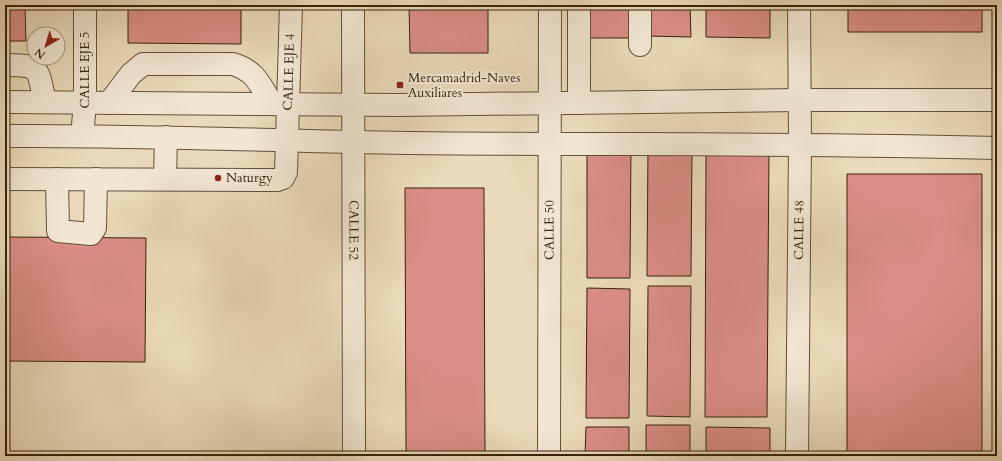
<svg xmlns="http://www.w3.org/2000/svg" width="1002" height="461" viewBox="0 0 1002 461" font-family="Cardo,serif">
<style>
.building{fill:#db8d87;stroke:#36230b}
.lines{fill:none;stroke-linecap:round;stroke-linejoin:round}
.minor-casing{stroke:#635037;stroke-width:24}
.minor{stroke:#f1e6d2;stroke-width:22}
.poi-dot{fill:#8f2418;stroke:#f1e6d2;stroke-width:1.5}
.labels{text-anchor:middle;dominant-baseline:central;stroke-width:4;stroke-linejoin:round;paint-order:stroke}
.street-label{font-size:13px;fill:#36230b;stroke:#f1e6d2}
.poi-label{font-size:13px;fill:#36230b;stroke:#f1e6d2;text-anchor:start}
</style>
<rect width="100%" height="100%" fill="#ead9ba"/>
<filter id="stains"><feTurbulence type="fractalNoise" baseFrequency=".005" numOctaves="4"/><feColorMatrix values="0 0 0 0 .2 0 0 0 0 .09 0 0 0 0 .02 0 0 0 .5 -.17"/></filter>
<radialGradient id="worn" r=".72"><stop offset=".6" stop-color="#630" stop-opacity="0"/><stop offset="1" stop-color="#630" stop-opacity=".3"/></radialGradient>
<path class="building" d="M 5,5 L 25,5 L 26,41 L 5,41 Z
M 128,5 L 241,5 L 241,44 L 128,43 Z
M 409,5 L 488,5 L 488,53 L 410,53 Z
M 586,5 L 629,5 L 630,38 L 586,38 Z
M 647,5 L 690,5 L 691,37 L 647,36 Z
M 706,5 L 770,5 L 770,38 L 706,37 Z
M 848,5 L 982,5 L 982,32 L 848,32 Z
M 648,146 L 692,146 L 691,276 L 647,276 Z
M 587,148 L 631,148 L 630,278 L 587,278 Z
M 706,151 L 769,151 L 767,417 L 705,417 Z
M 847,174 L 982,174 L 982,456 L 847,456 Z
M 405,188 L 484,188 L 485,456 L 406,456 Z
M 5,237 L 146,238 L 145,362 L 5,361 Z
M 648,286 L 691,286 L 690,417 L 647,416 Z
M 587,288 L 630,289 L 629,418 L 586,418 Z
M 646,425 L 690,425 L 690,456 L 646,456 Z
M 586,427 L 629,427 L 629,456 L 585,456 Z
M 706,427 L 770,428 L 770,456 L 706,456 Z"/>
<g class="lines">
<g class="minor-casing">
<g id="minor">
<path id="s1" d="M 353,5 L 354,456"/>
<path d="M 579,5 L 579,103"/>
<path d="M 640,45 L 640,5"/>
<path d="M 5,65 C 42,65 37,68 45,102"/>
<path d="M 5,102 L 399,105 L 799,100 L 997,100"/>
<path d="M 109,103 L 131,74 L 143,64 L 233,64 C 256,71 260,85 272,104"/>
<path d="M 5,136 C 140,135 274,141 409,143 C 605,145 801,143 997,148"/>
<path id="s2" d="M 82,136 L 85,103 L 85,5"/>
<path id="s3" d="M 5,179 L 277,180 L 283,178 L 286,172 L 291,5"/>
<path d="M 57,179 L 58,231 L 91,234 L 95,228 L 96,179"/>
<path d="M 165,179 L 166,137"/>
<path id="s4" d="M 549,456 L 550,5"/>
<path id="s5" d="M 797,456 L 800,145 L 799,5"/>
</g>
</g>
<use href="#minor" class="minor"/>
</g>
<g class="poi-dot">
<rect x="396" y="81" width="8" height="8" rx="2"/>
<circle cx="218" cy="178" r="4"/>
</g>
<g class="labels">
<g class="street-label">
<text stroke="none"><textPath href="#s2" startOffset="66">CALLE EJE 5</textPath></text>
<text stroke="none"><textPath href="#s3" startOffset="385">CALLE EJE 4</textPath></text>
<text stroke="none"><textPath href="#s1" startOffset="225">CALLE 52</textPath></text>
<text stroke="none"><textPath href="#s4" startOffset="226">CALLE 50</textPath></text>
<text stroke="none"><textPath href="#s5" startOffset="226">CALLE 48</textPath></text>
</g>
<g class="poi-label">
<text x="408" y="78">Mercamadrid-Naves<tspan x="408" dy="15">Auxiliares</tspan></text>
<text x="226" y="178">Naturgy</text>
</g>
</g>
<rect width="1002" height="461" fill="none" stroke="#ead9ba" stroke-width="20"/>
<rect x="6" y="6" width="990" height="449" fill="none" stroke="#36230b" stroke-width="2"/>
<rect x="10" y="10" width="982" height="441" fill="none" stroke="#36230b"/>
<g transform="translate(46 46) rotate(218)"><circle r="19" fill="#f1e6d2" stroke="#a69882"/>
<path d="M0-3L7 15L0 10L-7 15Z" fill="#8f2418"/>
<text y="-6" font-size="11" font-weight="bold" text-anchor="middle" fill="#36230b">N</text>
</g>
<rect width="100%" height="100%" filter="url(#stains)"/>
<rect width="100%" height="100%" fill="url(#worn)"/>
</svg>
